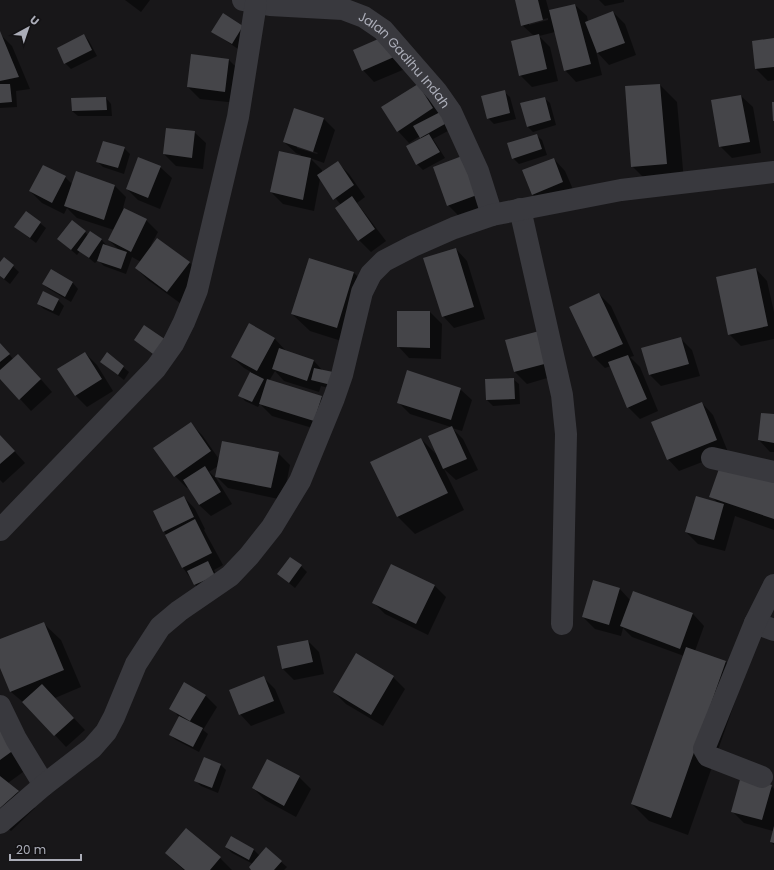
<svg xmlns="http://www.w3.org/2000/svg" width="774" height="870" viewBox="0 0 774 870" font-family="Poppins,sans-serif">
<style>
.shadow{fill:#0007;fill-rule:evenodd}
.building{fill:#454549}
.lines{fill:none;stroke-linecap:round;stroke-linejoin:round}
.minor{stroke:#39393e;stroke-width:22}
.tertiary{stroke:#39393e;stroke-width:22}
.labels{text-anchor:middle;dominant-baseline:central;stroke-width:3.5;stroke-linejoin:round;paint-order:stroke}
.street-label{font-size:13px;fill:#abadb8;stroke:#131214}
</style>
<rect width="100%" height="100%" fill="#181719"/>
<path class="shadow" d="M 125,0 L 150,0 L 141,12 Z
M 516,0 L 546,0 L 549,11 L 575,5 L 587,16 L 588,22 L 613,12 L 625,24 L 636,55 L 609,65 L 596,51 L 602,75 L 576,82 L 565,70 L 555,32 L 539,36 L 550,47 L 558,81 L 532,87 L 520,75 L 534,36 L 522,25 ZM 548,18 L 548,20 L 529,25 L 529,23 Z
M 599,0 L 624,0 L 624,2 L 605,6 Z
M 242,26 L 238,49 L 213,32 Z
M 0,34 L 12,46 L 30,89 L 16,91 L 17,107 L 0,108 Z
M 84,35 L 89,41 L 97,56 L 71,69 L 65,63 L 58,49 Z
M 384,38 L 405,69 L 374,82 L 363,70 Z
M 774,39 L 774,80 L 768,81 L 756,69 L 753,42 Z
M 192,55 L 229,60 L 240,71 L 237,103 L 200,99 L 188,87 Z
M 417,85 L 457,126 L 433,139 L 445,158 L 423,170 L 417,164 L 422,139 L 420,136 L 409,143 L 398,131 Z
M 660,85 L 677,102 L 684,181 L 650,184 L 632,166 Z
M 504,92 L 510,97 L 516,119 L 494,124 L 488,118 Z
M 741,96 L 753,107 L 761,153 L 732,158 L 720,146 L 712,101 Z
M 106,98 L 111,104 L 112,116 L 78,116 L 72,111 Z
M 544,98 L 550,103 L 556,125 L 533,132 L 527,126 Z
M 324,119 L 335,130 L 324,163 L 310,158 L 322,170 L 322,173 L 337,162 L 349,174 L 365,197 L 357,203 L 386,241 L 371,252 L 359,240 L 341,205 L 320,179 L 314,211 L 283,204 L 271,192 L 301,155 L 296,153 L 284,142 ZM 297,145 L 318,153 L 317,154 L 297,148 Z
M 194,132 L 206,143 L 203,169 L 176,166 L 164,154 Z
M 536,135 L 542,140 L 547,155 L 519,164 L 513,158 Z
M 124,148 L 130,154 L 124,174 L 103,167 L 97,161 Z
M 462,157 L 488,206 L 460,217 L 448,205 Z
M 554,159 L 565,171 L 575,194 L 544,206 L 532,194 Z
M 160,167 L 172,178 L 160,209 L 138,200 L 127,189 Z
M 65,177 L 72,184 L 115,186 L 126,197 L 123,208 L 146,220 L 158,232 L 151,245 L 189,262 L 201,274 L 180,303 L 148,280 L 136,268 L 141,262 L 132,257 L 126,274 L 104,266 L 98,260 L 95,263 L 80,251 L 77,255 L 64,244 L 72,221 L 88,235 L 90,232 L 102,240 L 107,246 L 120,251 L 109,240 L 114,230 L 77,218 L 67,208 L 64,214 L 42,203 L 30,191 Z
M 26,212 L 46,228 L 36,243 L 15,227 Z
M 456,249 L 467,261 L 485,319 L 454,328 L 443,316 Z
M 4,258 L 19,272 L 10,284 L 0,276 L 0,263 Z
M 756,269 L 767,281 L 774,312 L 774,339 L 741,346 L 729,334 Z
M 51,270 L 73,283 L 78,289 L 71,302 L 49,289 L 43,284 Z
M 354,273 L 371,290 L 354,345 L 310,331 L 292,314 Z
M 599,294 L 611,306 L 634,356 L 630,357 L 640,367 L 658,411 L 640,419 L 628,407 L 611,366 L 605,368 L 594,357 L 571,308 Z
M 58,300 L 64,306 L 59,316 L 44,309 L 38,304 Z
M 430,312 L 442,324 L 441,359 L 409,358 L 398,346 Z
M 250,325 L 275,339 L 286,351 L 314,361 L 341,391 L 321,386 L 319,392 L 284,381 L 275,371 L 269,381 L 321,396 L 333,408 L 326,432 L 272,416 L 260,404 L 258,407 L 245,401 L 240,395 L 251,372 L 244,368 L 232,357 Z
M 145,326 L 163,362 L 135,340 Z
M 681,339 L 692,350 L 700,376 L 661,386 L 650,375 Z
M 506,341 L 564,373 L 527,384 L 515,372 Z
M 0,343 L 13,359 L 30,367 L 52,392 L 31,411 L 0,377 Z
M 85,353 L 97,365 L 113,391 L 87,407 L 76,396 L 59,370 Z
M 107,354 L 129,372 L 124,380 L 101,362 Z
M 513,379 L 519,384 L 520,404 L 493,406 L 487,400 Z
M 460,389 L 472,400 L 462,431 L 452,428 L 463,439 L 478,470 L 456,480 L 444,469 L 464,510 L 415,534 L 398,517 L 421,439 L 439,457 L 451,427 L 410,414 L 398,402 Z
M 702,403 L 713,415 L 728,452 L 679,471 L 668,459 Z
M 774,415 L 774,452 L 770,452 L 759,440 Z
M 190,423 L 202,435 L 219,459 L 278,453 L 290,465 L 283,500 L 228,488 L 216,476 L 218,466 L 209,472 L 216,478 L 232,504 L 211,516 L 199,505 L 188,487 L 187,488 L 175,476 L 155,448 Z
M 0,435 L 25,463 L 3,483 L 0,480 Z
M 774,482 L 774,530 L 735,516 L 725,551 L 698,544 L 686,532 L 718,503 L 711,496 Z
M 184,497 L 195,509 L 205,529 L 204,530 L 223,565 L 214,570 L 220,582 L 200,591 L 183,568 L 164,531 Z
M 301,566 L 307,572 L 295,588 L 278,574 Z
M 434,585 L 446,597 L 428,635 L 385,614 L 374,603 Z
M 619,588 L 630,600 L 633,592 L 693,614 L 704,626 L 695,651 L 726,662 L 743,679 L 688,835 L 649,821 L 632,804 L 684,656 L 632,637 L 623,628 L 621,636 L 595,629 L 583,617 Z
M 43,623 L 61,640 L 81,687 L 55,698 L 85,730 L 66,747 L 30,708 L 11,692 L 0,665 L 0,640 Z
M 308,641 L 319,652 L 324,674 L 294,680 L 283,669 Z
M 263,677 L 275,689 L 285,713 L 251,726 L 240,714 Z
M 393,677 L 405,689 L 383,726 L 346,704 L 334,692 Z
M 205,695 L 217,707 L 203,730 L 208,734 L 199,752 L 176,740 L 170,735 L 179,717 L 171,708 Z
M 0,717 L 34,764 L 8,783 L 35,808 L 11,831 L 0,821 Z
M 221,765 L 226,770 L 218,793 L 201,786 L 195,780 Z
M 299,777 L 311,789 L 296,817 L 265,800 L 253,788 Z
M 772,786 L 774,789 L 774,845 L 771,842 L 773,831 L 744,823 L 732,811 Z
M 186,829 L 220,858 L 232,870 L 184,870 L 178,865 L 166,853 Z
M 231,838 L 254,850 L 260,856 L 281,862 L 287,867 L 284,870 L 252,870 L 253,864 L 232,853 L 226,847 Z"/>
<path class="building" d="M 515,0 L 538,0 L 543,20 L 521,26 Z
M 575,4 L 591,64 L 564,71 L 549,10 Z
M 613,11 L 625,43 L 597,53 L 585,22 Z
M 223,13 L 243,26 L 232,44 L 211,32 Z
M 0,31 L 19,77 L 0,81 Z
M 84,34 L 92,50 L 64,64 L 57,48 Z
M 539,34 L 547,69 L 519,76 L 511,41 Z
M 385,36 L 394,57 L 362,71 L 353,50 Z
M 774,38 L 774,67 L 755,69 L 752,41 Z
M 191,54 L 229,59 L 225,92 L 187,87 Z
M 0,84 L 10,84 L 12,102 L 0,103 Z
M 418,84 L 433,108 L 397,132 L 381,107 Z
M 660,84 L 667,164 L 631,167 L 625,86 Z
M 505,90 L 510,113 L 487,119 L 481,96 Z
M 741,95 L 750,142 L 719,147 L 711,100 Z
M 106,97 L 107,110 L 72,111 L 71,98 Z
M 545,97 L 551,120 L 527,127 L 520,103 Z
M 772,102 L 774,102 L 774,121 L 773,121 Z
M 294,108 L 324,118 L 313,152 L 283,142 Z
M 446,109 L 452,120 L 420,138 L 413,126 Z
M 166,128 L 195,131 L 192,158 L 163,154 Z
M 429,134 L 440,152 L 416,165 L 406,146 Z
M 537,134 L 542,149 L 512,159 L 507,143 Z
M 103,141 L 125,147 L 118,168 L 96,162 Z
M 279,151 L 311,158 L 303,200 L 270,192 Z
M 462,156 L 477,195 L 447,206 L 433,167 Z
M 138,157 L 161,166 L 148,198 L 126,189 Z
M 554,158 L 563,182 L 532,195 L 522,170 Z
M 338,161 L 354,185 L 333,200 L 317,175 Z
M 43,165 L 66,176 L 52,203 L 29,191 Z
M 76,171 L 115,185 L 104,220 L 64,206 Z
M 352,196 L 375,229 L 358,241 L 335,208 Z
M 124,208 L 147,219 L 131,252 L 108,240 Z
M 26,211 L 41,222 L 30,238 L 14,227 Z
M 72,220 L 86,231 L 71,250 L 57,239 Z
M 90,231 L 102,239 L 89,258 L 77,250 Z
M 157,238 L 190,262 L 167,292 L 135,268 Z
M 103,244 L 127,252 L 121,269 L 97,261 Z
M 456,248 L 474,307 L 442,317 L 423,258 Z
M 4,257 L 14,265 L 4,279 L 0,276 L 0,262 Z
M 309,258 L 354,272 L 337,328 L 291,314 Z
M 756,268 L 768,326 L 728,335 L 716,277 Z
M 51,269 L 73,282 L 65,297 L 42,284 Z
M 43,291 L 59,299 L 53,311 L 37,304 Z
M 599,293 L 623,344 L 593,357 L 569,307 Z
M 397,311 L 430,311 L 430,348 L 397,347 Z
M 249,323 L 275,338 L 257,371 L 231,357 Z
M 144,325 L 169,342 L 157,357 L 134,340 Z
M 543,330 L 552,362 L 514,372 L 505,340 Z
M 681,337 L 689,364 L 649,375 L 641,348 Z
M 0,343 L 10,354 L 0,362 Z
M 279,348 L 314,360 L 307,381 L 272,369 Z
M 85,352 L 102,379 L 75,396 L 57,369 Z
M 107,352 L 124,366 L 118,375 L 100,362 Z
M 18,354 L 41,379 L 19,400 L 0,379 L 0,370 Z
M 628,355 L 647,399 L 627,408 L 608,362 Z
M 314,368 L 338,373 L 335,386 L 311,380 Z
M 407,370 L 461,388 L 451,420 L 397,403 Z
M 250,372 L 264,379 L 252,402 L 238,396 Z
M 514,378 L 515,399 L 486,400 L 485,379 Z
M 267,379 L 322,396 L 314,421 L 259,404 Z
M 702,402 L 717,440 L 667,460 L 651,422 Z
M 761,413 L 774,414 L 774,443 L 758,440 Z
M 191,422 L 211,451 L 174,477 L 153,448 Z
M 452,426 L 467,459 L 443,469 L 428,436 Z
M 0,435 L 15,451 L 0,464 Z
M 421,438 L 448,493 L 397,517 L 370,462 Z
M 222,441 L 279,452 L 271,488 L 215,477 Z
M 721,463 L 774,481 L 774,519 L 709,497 Z
M 205,466 L 221,492 L 199,505 L 183,480 Z
M 184,496 L 194,517 L 163,532 L 153,511 Z
M 696,496 L 724,504 L 714,540 L 685,532 Z
M 195,519 L 212,553 L 182,568 L 165,535 Z
M 290,557 L 302,565 L 289,583 L 277,574 Z
M 208,561 L 215,576 L 194,585 L 187,571 Z
M 391,564 L 435,585 L 416,624 L 372,603 Z
M 593,580 L 620,588 L 609,625 L 582,617 Z
M 633,591 L 693,613 L 680,649 L 620,626 Z
M 44,622 L 64,670 L 10,692 L 0,668 L 0,639 Z
M 308,640 L 313,662 L 282,669 L 277,646 Z
M 686,647 L 726,661 L 671,818 L 631,804 Z
M 356,653 L 394,676 L 371,715 L 333,692 Z
M 264,676 L 274,701 L 239,715 L 229,690 Z
M 184,682 L 206,695 L 190,721 L 169,709 Z
M 42,684 L 74,718 L 54,736 L 22,702 Z
M 179,716 L 203,728 L 193,747 L 169,735 Z
M 0,722 L 18,747 L 0,760 Z
M 204,757 L 221,764 L 212,788 L 194,781 Z
M 267,759 L 300,776 L 284,806 L 252,788 Z
M 0,776 L 19,791 L 0,808 Z
M 741,776 L 772,785 L 762,820 L 731,812 Z
M 774,826 L 774,843 L 770,842 Z
M 186,828 L 221,857 L 210,870 L 185,870 L 165,853 Z
M 231,836 L 254,849 L 249,860 L 225,847 Z
M 266,847 L 282,861 L 274,870 L 251,870 L 249,867 Z"/>
<g class="lines">
<g class="minor">
<path id="s1" d="M 243,0 L 270,5 L 343,9 L 364,17 L 383,30 L 437,92 L 451,112 L 478,171 L 492,215"/>
<path d="M 520,209 L 562,395 L 566,434 L 562,624"/>
<path d="M 712,458 L 774,472"/>
<path d="M 0,530 L 156,368 L 173,344 L 184,322 L 197,290 L 238,117 L 256,3"/>
<path d="M 755,623 L 774,630"/>
<path d="M 0,706 L 16,739 L 44,785"/>
<path d="M 762,777 L 708,756 L 704,749 L 755,623 L 774,585"/>
</g>
<path class="tertiary" d="M 0,823 L 44,785 L 92,748 L 106,732 L 114,717 L 136,664 L 160,627 L 179,611 L 230,576 L 249,556 L 272,527 L 300,481 L 334,398 L 342,375 L 362,292 L 371,274 L 384,261 L 413,246 L 454,228 L 492,215 L 621,190 L 774,172"/>
</g>
<g class="labels">
<g class="street-label">
<text stroke="none"><textPath href="#s1" startOffset="182">Jalan Gadihu Indah</textPath></text>
</g>
</g>
<g transform="translate(28 28) rotate(40)" stroke="#131214" stroke-width="3" paint-order="stroke">
<path d="M0-3L7 15L0 10L-7 15Z" fill="#abadb8"/>
<text y="-6" font-size="11" font-weight="bold" text-anchor="middle" fill="#abadb8">U</text>
</g>
<path d="M10 854v6h71v-6" fill="none" stroke="#abadb8" stroke-width="2"/>
<text x="16" y="854" font-size="12" fill="#abadb8" stroke="#131214" stroke-width="3" paint-order="stroke">20 m</text>
</svg>
